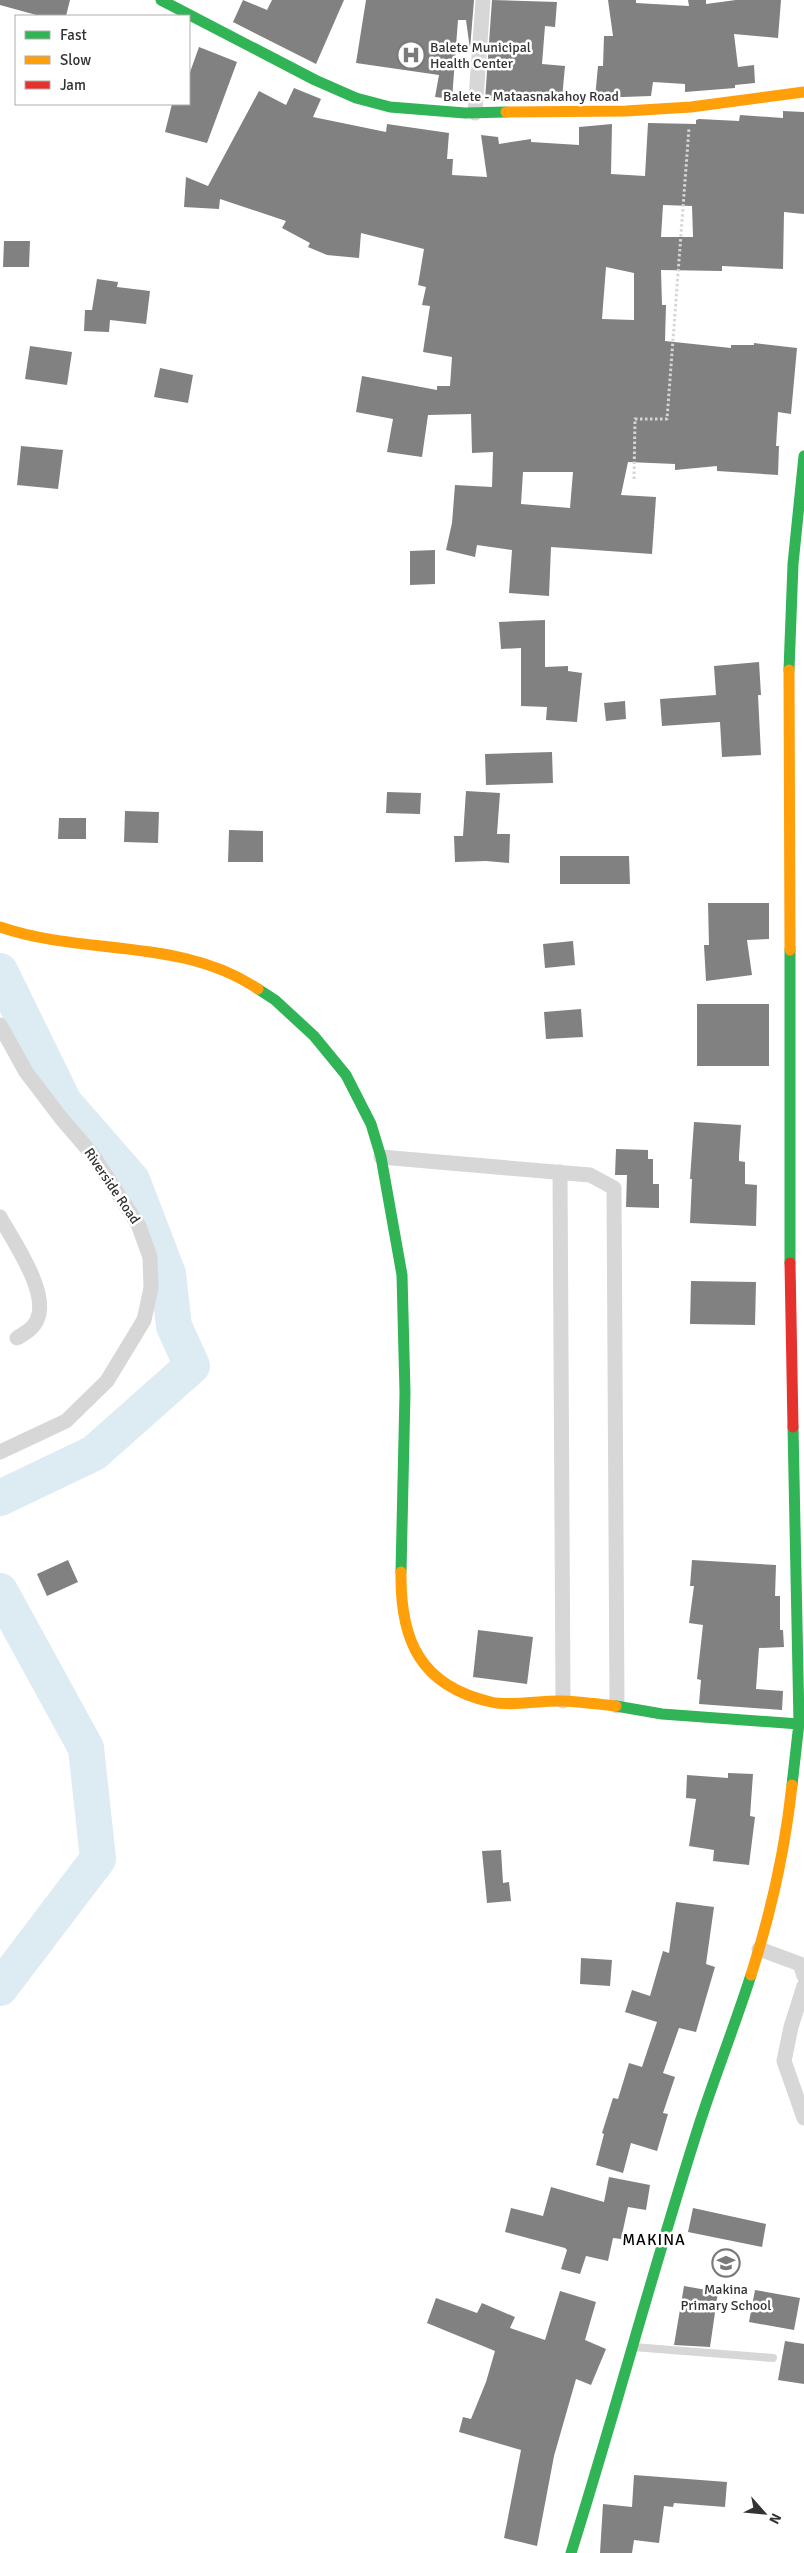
<svg xmlns="http://www.w3.org/2000/svg" width="804" height="2553" viewBox="0 0 804 2553" font-family="Signika,sans-serif">
<style>
.lines{fill:none;stroke-linecap:round;stroke-linejoin:round}
.river{stroke:#ddebf3;stroke-width:36}
.building{fill:#818181;fill-rule:evenodd}
.path{stroke:#d6d6d6;stroke-width:3;stroke-dasharray:2.5 2.5;stroke-linecap:butt}
.lane{stroke:#d7d7d7;stroke-width:8}
.street{stroke:#d7d7d7;stroke-width:15}
.fast{stroke:#30b455;stroke-width:11}
.slow{stroke:#ff9f0a;stroke-width:11}
.jam{stroke:#e5322d;stroke-width:11}
.labels{text-anchor:middle;dominant-baseline:central;stroke-width:5;stroke-linejoin:round;paint-order:stroke}
.poi-label{font-size:14px;fill:#333;stroke:#fff;text-anchor:start}
.street-label{font-size:14px;fill:#333;stroke:#fff}
.quarter-label{font-size:16px;letter-spacing:1px;fill:#000;stroke:#fff}
</style>
<rect width="100%" height="100%" fill="#fff"/>
<g class="lines">
<path class="river" d="M 0,971 L 64,1102 L 132,1180 L 168,1274 L 174,1326 L 192,1366 L 94,1453 L 0,1498
M 0,1591 L 86,1748 L 98,1859 L 0,1988"/>
</g>
<path class="building" d="M 0,0 L 70,0 L 66,16 L 40,16 L 0,5 Z
M 243,0 L 267,10 L 272,0 L 344,0 L 316,64 L 233,22 Z
M 366,0 L 474,0 L 470,49 L 466,20 L 458,20 L 452,99 L 435,97 L 439,75 L 356,63 Z
M 492,0 L 557,2 L 555,27 L 545,26 L 542,64 L 565,66 L 562,99 L 485,100 Z
M 608,0 L 636,0 L 636,3 L 689,6 L 688,0 L 706,0 L 706,4 L 736,0 L 781,0 L 778,38 L 734,34 L 738,67 L 754,65 L 755,83 L 735,85 L 735,88 L 685,92 L 685,84 L 653,82 L 651,96 L 595,98 L 598,66 L 603,66 L 604,36 L 613,36 Z
M 199,47 L 237,62 L 207,143 L 165,132 L 172,104 L 189,104 L 189,75 Z
M 294,88 L 321,99 L 313,117 L 386,132 L 387,124 L 449,133 L 447,159 L 453,159 L 452,175 L 487,177 L 481,135 L 498,137 L 499,144 L 531,139 L 531,142 L 579,145 L 579,127 L 612,124 L 611,174 L 645,176 L 648,123 L 696,124 L 696,120 L 699,119 L 739,121 L 740,115 L 783,118 L 783,111 L 804,112 L 804,214 L 784,212 L 783,269 L 722,266 L 722,271 L 661,270 L 662,305 L 666,305 L 665,341 L 731,348 L 731,345 L 754,345 L 754,343 L 797,348 L 791,414 L 778,412 L 776,446 L 779,446 L 778,475 L 717,471 L 717,466 L 675,470 L 675,464 L 628,462 L 621,495 L 656,497 L 652,554 L 551,547 L 549,596 L 509,593 L 512,550 L 477,545 L 475,557 L 446,550 L 452,523 L 455,485 L 492,487 L 493,452 L 472,453 L 471,414 L 428,415 L 422,457 L 387,452 L 393,419 L 356,412 L 362,376 L 437,390 L 437,386 L 450,386 L 452,357 L 423,352 L 430,306 L 422,305 L 426,287 L 418,285 L 424,249 L 361,233 L 359,258 L 327,255 L 308,247 L 310,243 L 282,228 L 286,221 L 220,199 L 219,209 L 184,207 L 186,177 L 208,186 L 259,91 L 286,105 ZM 663,205 L 692,206 L 693,237 L 661,237 ZM 606,267 L 634,273 L 634,320 L 602,319 ZM 523,472 L 573,472 L 570,508 L 521,504 Z
M 4,241 L 30,241 L 29,267 L 3,267 Z
M 97,279 L 118,282 L 117,287 L 150,291 L 146,324 L 110,320 L 109,332 L 84,331 L 85,310 L 92,310 Z
M 30,346 L 72,352 L 67,385 L 25,379 Z
M 160,368 L 193,375 L 188,403 L 154,397 Z
M 21,446 L 63,450 L 58,489 L 17,485 Z
M 435,550 L 435,584 L 410,585 L 410,551 Z
M 545,620 L 545,667 L 568,666 L 568,671 L 582,673 L 577,722 L 546,720 L 547,707 L 521,706 L 521,648 L 501,649 L 499,622 Z
M 759,662 L 761,695 L 758,695 L 761,755 L 722,757 L 720,722 L 662,726 L 660,699 L 716,695 L 714,666 Z
M 625,701 L 626,719 L 606,721 L 604,703 Z
M 552,752 L 553,783 L 486,785 L 485,754 Z
M 466,791 L 500,793 L 497,834 L 510,834 L 509,863 L 486,861 L 455,862 L 454,836 L 463,836 Z
M 387,792 L 421,793 L 420,814 L 386,813 Z
M 125,811 L 159,812 L 158,843 L 124,842 Z
M 59,818 L 86,818 L 86,839 L 58,839 Z
M 229,830 L 263,831 L 263,862 L 228,862 Z
M 560,856 L 629,856 L 630,884 L 560,884 Z
M 708,903 L 769,903 L 769,939 L 747,940 L 752,975 L 706,981 L 704,945 L 709,945 Z
M 573,941 L 575,965 L 545,968 L 543,944 Z
M 697,1004 L 769,1004 L 769,1066 L 697,1066 Z
M 581,1009 L 583,1037 L 546,1039 L 544,1012 Z
M 694,1122 L 741,1125 L 739,1156 L 739,1161 L 745,1162 L 745,1184 L 757,1185 L 756,1226 L 690,1223 L 692,1179 L 690,1179 Z
M 616,1149 L 648,1150 L 648,1159 L 653,1159 L 653,1184 L 659,1184 L 659,1208 L 626,1207 L 627,1175 L 615,1175 Z
M 691,1281 L 756,1282 L 755,1325 L 690,1324 Z
M 68,1560 L 78,1582 L 47,1596 L 37,1574 Z
M 692,1560 L 776,1565 L 775,1596 L 780,1596 L 780,1630 L 783,1630 L 784,1647 L 759,1648 L 756,1689 L 783,1691 L 782,1710 L 699,1704 L 701,1680 L 697,1679 L 703,1625 L 689,1623 L 694,1586 L 690,1586 Z
M 478,1630 L 533,1637 L 527,1684 L 473,1677 Z
M 728,1773 L 753,1774 L 750,1816 L 755,1817 L 749,1865 L 713,1861 L 714,1850 L 689,1846 L 696,1799 L 686,1798 L 687,1775 L 728,1778 Z
M 501,1850 L 503,1883 L 509,1882 L 511,1901 L 487,1903 L 482,1851 Z
M 676,1902 L 714,1907 L 706,1964 L 715,1967 L 696,2032 L 679,2028 L 663,2073 L 675,2077 L 663,2113 L 668,2114 L 657,2151 L 631,2143 L 623,2173 L 596,2165 L 604,2134 L 602,2133 L 613,2098 L 618,2099 L 629,2063 L 642,2067 L 657,2022 L 625,2012 L 632,1990 L 650,1996 L 663,1951 L 669,1953 Z
M 581,1958 L 612,1960 L 610,1986 L 580,1984 Z
M 609,2177 L 650,2185 L 646,2210 L 628,2207 L 621,2239 L 613,2238 L 608,2261 L 586,2256 L 580,2274 L 561,2269 L 567,2250 L 565,2248 L 505,2232 L 511,2208 L 543,2216 L 551,2187 L 604,2202 Z
M 693,2208 L 766,2224 L 762,2247 L 688,2232 Z
M 684,2286 L 718,2292 L 710,2347 L 674,2345 Z
M 755,2290 L 800,2298 L 794,2330 L 749,2322 Z
M 560,2291 L 596,2302 L 585,2340 L 606,2349 L 591,2385 L 576,2379 L 554,2456 L 537,2546 L 504,2538 L 521,2450 L 459,2432 L 463,2417 L 471,2419 L 486,2382 L 495,2351 L 427,2323 L 436,2298 L 477,2313 L 482,2303 L 515,2317 L 510,2328 L 545,2340 Z
M 785,2341 L 804,2344 L 804,2384 L 778,2380 Z
M 634,2475 L 727,2482 L 725,2507 L 674,2503 L 673,2507 L 664,2506 L 659,2543 L 634,2540 L 632,2553 L 600,2553 L 603,2504 L 632,2507 Z"/>
<g class="lines">
<path class="path" d="M 634,479 L 635,419 L 667,419 L 689,128"/>
<path class="lane" d="M 633,2347 L 773,2358"/>
<path class="street" d="M 475,113 L 483,0
M 0,1025 L 26,1072 L 61,1118 L 92,1154 L 139,1226 L 150,1257 L 151,1288 L 144,1320 L 107,1381 L 66,1421 L 0,1452
M 381,1157 L 590,1175 L 614,1188 L 617,1706
M 560,1172 L 563,1701
M 0,1217 C 13,1241 50,1293 37,1320 C 33,1329 25,1333 17,1338
M 759,1949 L 800,1964 L 804,1976
M 804,1986 L 791,2027 L 784,2061 L 804,2118"/>
<path class="fast" d="M 161,0 L 315,80 L 356,98 L 390,107 L 465,113 L 506,112
M 789,670 L 793,564 L 804,456
M 790,950 L 790,1263
M 258,989 L 275,1000 L 314,1036 L 346,1075 L 371,1124 L 381,1157 L 402,1275 L 405,1393 L 401,1572
M 616,1706 L 662,1714 L 799,1724
M 792,1785 L 799,1723 L 793,1427
M 571,2553 C 616,2410 654,2265 700,2122 C 716,2073 735,2025 751,1975"/>
<path class="slow" d="M 506,112 L 626,111 L 691,107 L 804,92
M 789,670 L 790,950
M 0,927 C 84,956 181,937 258,989
M 401,1572 C 400,1640 420,1686 491,1702 C 511,1707 541,1700 563,1701 C 581,1702 598,1704 616,1706
M 751,1975 C 771,1913 785,1850 792,1785"/>
<path class="jam" d="M 790,1263 L 793,1427"/>
</g>
<defs>
<g id="hospital-ring" transform="scale(1.4375)"><circle r="9.5" fill="#fff" stroke="#7a7a7a" stroke-width="1.5"/><path d="M-5-5h3v3.5h4V-5h3V5h-3V1.5h-4V5h-3Z" fill="#7a7a7a"/></g>
<g id="school-ring" transform="scale(1.4375)"><circle r="9.5" fill="#fff" stroke="#7a7a7a" stroke-width="1.5"/><path d="M0-5L7-2L0 1L-7-2ZM-4 1L0 2.5L4 1V4Q0 6-4 4Z" fill="#7a7a7a"/></g>
</defs>
<g fill-rule="evenodd">
<use href="#hospital-ring" x="411" y="55"/>
<use href="#school-ring" x="726" y="2263"/>
</g>
<g class="labels">
<g class="poi-label">
<text x="430" y="47">Balete Municipal<tspan x="430" dy="16">Health Center</tspan></text>
<text x="726" y="2289" text-anchor="middle">Makina<tspan x="726" dy="16">Primary School</tspan></text>
</g>
<g class="street-label">
<text x="531" y="96">Balete - Mataasnakahoy Road</text>
<text transform="translate(112 1186) rotate(56)">Riverside Road</text>
</g>
<g class="quarter-label">
<text x="654" y="2240">MAKINA</text>
</g>
</g>
<rect x="15" y="15" width="175" height="90" fill="#ffffff" stroke="#adadad"/>
<rect x="25" y="31" width="25" height="8" fill="#30b455" stroke="#adadad"/>
<text x="60" y="40" font-size="15" fill="#333333">Fast</text>
<rect x="25" y="56" width="25" height="8" fill="#ff9f0a" stroke="#adadad"/>
<text x="60" y="65" font-size="15" fill="#333333">Slow</text>
<rect x="25" y="81" width="25" height="8" fill="#e5322d" stroke="#adadad"/>
<text x="60" y="90" font-size="15" fill="#333333">Jam</text>
<g transform="translate(764 2513) rotate(117)" stroke="#ffffff" stroke-width="4" paint-order="stroke">
<path d="M0-4L9 19L0 12L-9 19Z" fill="#333333"/>
<text y="-8" font-size="14" font-weight="bold" text-anchor="middle" fill="#333333">N</text>
</g>
</svg>
